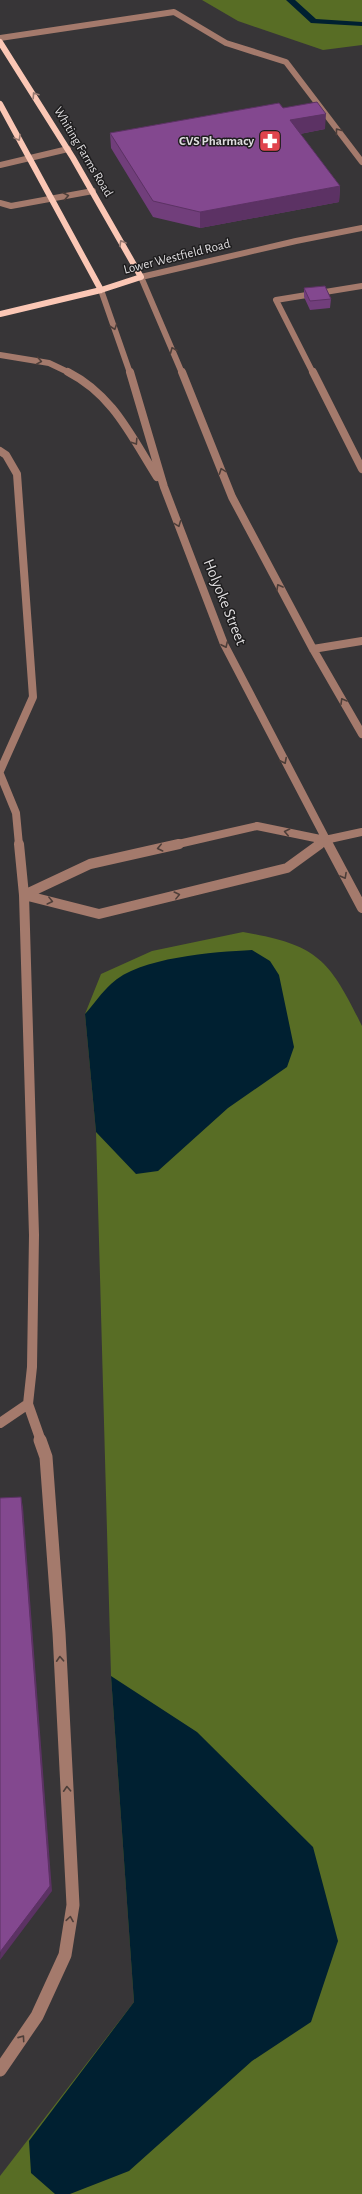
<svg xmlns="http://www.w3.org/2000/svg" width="362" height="2194" viewBox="0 0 362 2194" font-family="'Alegreya Sans',sans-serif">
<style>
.forest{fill:#586d25}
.water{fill:#002031}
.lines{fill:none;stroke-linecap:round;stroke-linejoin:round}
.stream{fill:#002031;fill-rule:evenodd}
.minor-far3{stroke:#a47a6c;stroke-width:6}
.minor-far2{stroke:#a47a6c;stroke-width:8}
.minor-far1{stroke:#a47a6c;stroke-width:10}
.minor{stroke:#a47a6c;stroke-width:13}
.major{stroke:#fbc7b5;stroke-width:6}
.wall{fill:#713e7b}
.shaded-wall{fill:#5c3264}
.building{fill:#83488f;stroke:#5c3264}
.oneway{stroke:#987a71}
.oneway2{stroke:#4d3e39}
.labels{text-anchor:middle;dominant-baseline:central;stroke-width:3;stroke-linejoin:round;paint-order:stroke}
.far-poi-label{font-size:13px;font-weight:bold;fill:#dfdddf;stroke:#1e1d1e;text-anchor:end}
.far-street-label{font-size:13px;fill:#dfdddf;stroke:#1e1d1e}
.street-label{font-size:16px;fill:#dfdddf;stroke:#1e1d1e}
</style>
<rect width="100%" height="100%" fill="#373537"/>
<path class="forest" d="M 202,0 L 362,0 L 362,45 L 323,50 L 238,21 Z
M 243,932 C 318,945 329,959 362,1026 L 362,2194 L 0,2194 L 0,2176 L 134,2002 L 111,1676 L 96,1132 L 85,1014 L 101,974 L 152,951 Z"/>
<path class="water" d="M 252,950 L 270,961 L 279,975 L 294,1047 L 287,1067 L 228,1108 L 158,1171 L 136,1174 L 96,1132 L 85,1014 C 94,1004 102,992 111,984 C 139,957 214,952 252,950 Z
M 111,1676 L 197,1732 L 313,1847 L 338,1941 L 311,2022 L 252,2061 L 129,2171 L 70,2194 L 55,2194 L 31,2173 L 29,2141 L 134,2002 Z"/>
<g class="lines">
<path class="stream" d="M 286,0 L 295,0 L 316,19 L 362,22 L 362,26 L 311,23 Z"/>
<path class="minor-far3" d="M 0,38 L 174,12 L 226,43 L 286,62 L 362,162
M 0,165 L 68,149
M 0,203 L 11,206 L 93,191
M 101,290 L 130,373
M 0,355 L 49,363 L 70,373
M 182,373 L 141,277 L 296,241 L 362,228
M 313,373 L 276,300 L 362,286"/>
<path class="minor-far2" d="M 68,372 C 113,395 131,436 157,477
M 130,372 L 164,487 L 224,644 L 329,845
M 182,372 L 232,497 L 313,649 L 362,734
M 313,372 L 362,469
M 0,451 L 6,455 L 17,474 L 33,697 L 0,771
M 313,649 L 362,641
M 0,774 L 16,813 L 19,845
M 325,840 L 362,832
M 174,845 L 257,826 L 325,840
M 318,845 L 325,840"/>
<path class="minor-far1" d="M 179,844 L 90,864 L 24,895 L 99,914 L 287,868 L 320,844
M 328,844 L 362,908
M 28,1404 L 41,1441
M 0,1423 L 28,1404 L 32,1367 L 34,1235 L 24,895 L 19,844"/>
<path class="minor" d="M 0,2070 L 37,2016 L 65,1955 L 73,1905 L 59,1633 L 46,1457 L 40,1440"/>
<path class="major" d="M 0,42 L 73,158 L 141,277 L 101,290 L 0,314
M 0,104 L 101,290"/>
</g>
<path class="wall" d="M 283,108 L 325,129 L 300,134 L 340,186 L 339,202 L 200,228 L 153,217 L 111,148 L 110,133 Z
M 304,288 L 331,299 L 330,308 L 310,310 L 304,297 Z"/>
<path class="shaded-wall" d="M 326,114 L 325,129 L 289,136 L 290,120 Z
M 340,186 L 339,202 L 200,228 L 200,212 Z
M 21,1497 L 23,1507 L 52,1891 L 0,1960 Z"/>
<path class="building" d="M 317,102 L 326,114 L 290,120 L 340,186 L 200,212 L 153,201 L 110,133 L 279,103 L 283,108 Z
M 325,286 L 331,299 L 310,301 L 304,288 Z
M 21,1497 L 50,1886 L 0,1952 L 0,1498 Z"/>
<defs><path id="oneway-chevron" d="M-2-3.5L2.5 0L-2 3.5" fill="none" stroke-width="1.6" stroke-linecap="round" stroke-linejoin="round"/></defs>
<g class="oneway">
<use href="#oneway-chevron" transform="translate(35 95) rotate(-123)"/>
<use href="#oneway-chevron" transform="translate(18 138) rotate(62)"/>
<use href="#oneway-chevron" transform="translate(122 243) rotate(-119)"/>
</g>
<g class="oneway2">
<use href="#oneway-chevron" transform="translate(338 131) rotate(-127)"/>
<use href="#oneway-chevron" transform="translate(66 196) rotate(-11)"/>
<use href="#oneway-chevron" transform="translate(114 327) rotate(71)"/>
<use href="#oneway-chevron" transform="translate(173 350) rotate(-112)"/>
<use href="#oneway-chevron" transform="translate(39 361) rotate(10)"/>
<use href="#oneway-chevron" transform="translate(135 442) rotate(57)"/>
<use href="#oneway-chevron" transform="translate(222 471) rotate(-110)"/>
<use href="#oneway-chevron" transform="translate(178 524) rotate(69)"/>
<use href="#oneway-chevron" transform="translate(279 587) rotate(-119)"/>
<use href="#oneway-chevron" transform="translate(225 645) rotate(65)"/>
<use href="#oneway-chevron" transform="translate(343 701) rotate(-120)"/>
<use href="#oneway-chevron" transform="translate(284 761) rotate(63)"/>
<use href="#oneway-chevron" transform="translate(287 832) rotate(-168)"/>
<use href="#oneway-chevron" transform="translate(160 848) rotate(167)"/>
<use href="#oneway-chevron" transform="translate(344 876) rotate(61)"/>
<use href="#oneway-chevron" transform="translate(177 895) rotate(-14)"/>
<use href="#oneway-chevron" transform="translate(50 901) rotate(14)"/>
<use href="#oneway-chevron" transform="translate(60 1659) rotate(-93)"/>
<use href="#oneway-chevron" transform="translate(67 1789) rotate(-93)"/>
<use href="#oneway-chevron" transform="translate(70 1919) rotate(-81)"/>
<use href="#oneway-chevron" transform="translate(22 2038) rotate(-55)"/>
</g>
<defs>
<g id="pharmacy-square" transform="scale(1.15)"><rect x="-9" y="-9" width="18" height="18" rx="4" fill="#e0444e" stroke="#1e1d1e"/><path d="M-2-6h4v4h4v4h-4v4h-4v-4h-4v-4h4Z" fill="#fff"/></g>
</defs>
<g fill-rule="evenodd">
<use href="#pharmacy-square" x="270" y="141"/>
</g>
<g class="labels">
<g class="far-poi-label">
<text x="254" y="141">CVS Pharmacy</text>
</g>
<g class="far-street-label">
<text transform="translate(83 152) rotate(59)">Whiting Farms Road</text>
<text transform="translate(177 257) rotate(-14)">Lower Westfield Road</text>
</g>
<g class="street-label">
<text transform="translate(225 602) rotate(68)">Holyoke Street</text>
</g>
</g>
</svg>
